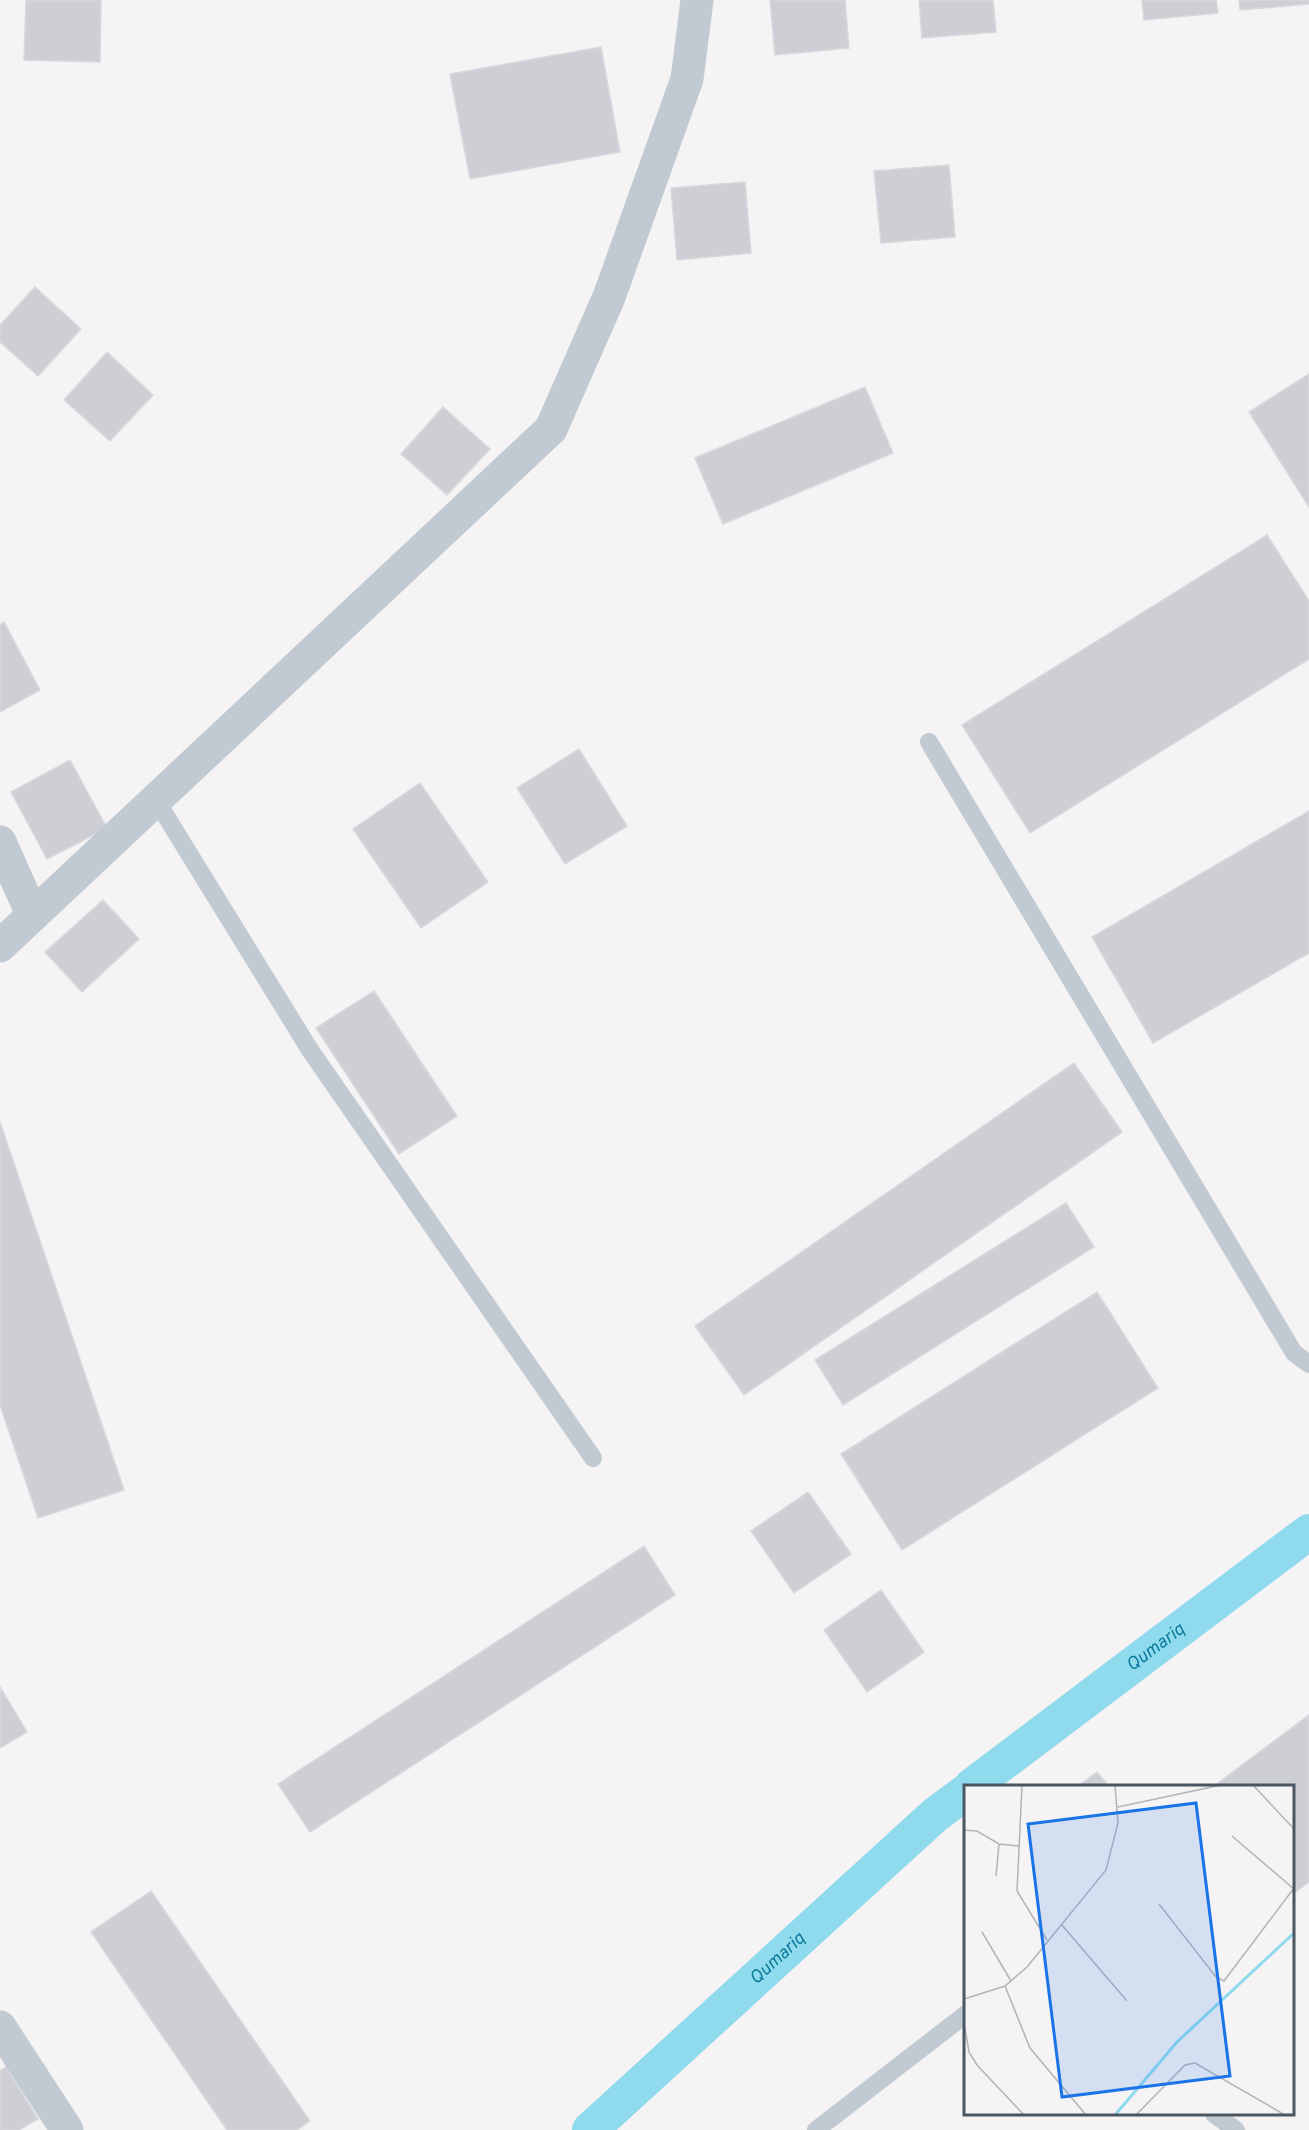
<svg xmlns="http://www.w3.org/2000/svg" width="1309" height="2130" viewBox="0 0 1309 2130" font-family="Overpass,sans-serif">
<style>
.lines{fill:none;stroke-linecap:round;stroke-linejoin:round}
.canal{stroke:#90daee;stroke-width:36}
.building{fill:#cdcfd5;stroke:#d7d9de;stroke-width:1.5}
.lane{stroke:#c1cad2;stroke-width:18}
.street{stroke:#c1cad2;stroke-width:33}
.labels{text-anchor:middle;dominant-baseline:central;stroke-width:5;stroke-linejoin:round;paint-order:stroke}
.water-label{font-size:18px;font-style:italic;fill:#0c7c9b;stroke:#fff}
.inset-river{fill:none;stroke:#90daee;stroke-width:3}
.inset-road{fill:none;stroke:#b1b4b9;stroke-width:1.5}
.view{fill:#1a73e8;fill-opacity:0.15;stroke:#1a73e8;stroke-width:3}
.inset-edge{fill:none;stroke:#4a5661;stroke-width:3}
</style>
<rect width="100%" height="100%" fill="#f5f3f3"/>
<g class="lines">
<g class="canal">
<path id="s1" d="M 972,1786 L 1309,1532"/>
<path id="s2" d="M 590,2130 L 935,1815 L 966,1792"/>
</g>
</g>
<path class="building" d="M 26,0 L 101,0 L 100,62 L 24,60 Z
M 770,0 L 845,0 L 849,48 L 775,55 Z
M 919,0 L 993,0 L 996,32 L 922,38 Z
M 1142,0 L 1216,0 L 1218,13 L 1144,20 Z
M 1239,0 L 1309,0 L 1309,4 L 1240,10 Z
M 601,47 L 620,152 L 470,179 L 450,74 Z
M 949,165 L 955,237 L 881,243 L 874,171 Z
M 745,182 L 751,253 L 677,260 L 671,188 Z
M 35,287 L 81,329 L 38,376 L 0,342 L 0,325 Z
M 107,352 L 153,395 L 110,441 L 64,400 Z
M 1309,374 L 1309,507 L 1249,412 Z
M 865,387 L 893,453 L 723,524 L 695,458 Z
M 443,407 L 490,449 L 447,495 L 401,454 Z
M 1267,535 L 1309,601 L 1309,659 L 1030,833 L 962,725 Z
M 4,622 L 40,690 L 0,712 L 0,625 Z
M 579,749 L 627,826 L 565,864 L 517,788 Z
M 70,760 L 107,828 L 47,859 L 11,792 Z
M 420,783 L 488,882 L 421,928 L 353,829 Z
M 1309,811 L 1309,953 L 1153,1043 L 1092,937 Z
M 103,900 L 139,939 L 82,992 L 45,952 Z
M 374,991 L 457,1116 L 399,1154 L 316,1028 Z
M 1074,1063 L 1122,1132 L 744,1395 L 695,1326 Z
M 0,1122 L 124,1490 L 38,1518 L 0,1405 Z
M 1066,1203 L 1094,1247 L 843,1405 L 815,1360 Z
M 1097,1292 L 1158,1388 L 902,1550 L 841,1454 Z
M 808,1492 L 851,1554 L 794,1593 L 751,1531 Z
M 644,1546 L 675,1595 L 310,1832 L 278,1784 Z
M 881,1590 L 924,1652 L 867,1692 L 824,1630 Z
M 0,1687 L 27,1732 L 0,1748 Z
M 1309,1715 L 1309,1882 L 1294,1893 L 1292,1891 L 1292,1786 L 1214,1786 Z
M 1097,1772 L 1109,1786 L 1078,1786 Z
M 151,1891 L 310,2121 L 297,2130 L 227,2130 L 91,1932 Z
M 6,2067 L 38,2119 L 19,2130 L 0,2130 L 0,2071 Z"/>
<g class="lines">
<path class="lane" d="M 929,742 L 1294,1353 L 1309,1364
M 156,800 L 310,1050 L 593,1458
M 1214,2114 L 1236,2130
M 816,2130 L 966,2014"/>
<path class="street" d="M 0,842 L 32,914
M 0,946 L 551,429 L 609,297 L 687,79 L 697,0
M 0,2027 L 67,2130"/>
</g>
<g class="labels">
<g class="water-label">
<text stroke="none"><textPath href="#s1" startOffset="230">Qumariq</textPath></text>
<text stroke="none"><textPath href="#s2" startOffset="254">Qumariq</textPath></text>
</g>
</g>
<g transform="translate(964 1785)">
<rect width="330" height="330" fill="#f5f3f3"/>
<path class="inset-river" d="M 151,330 L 213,257 L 330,148"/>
<path class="inset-road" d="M 58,0 L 53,106 L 83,155M 289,0 L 330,44M 154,22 L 257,0M 0,45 L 13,46 L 35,59 L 55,61M 268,51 L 330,104M 32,91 L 35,59M 195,119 L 252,192 L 260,196 L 330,103M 97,139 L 163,216M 18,147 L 47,196M 41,201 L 66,263 L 122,330M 0,214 L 41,201 L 63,182 L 142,85 L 154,38 L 151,0M 0,238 L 5,267 L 13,280 L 60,330M 172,330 L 221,280 L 231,278 L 321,330"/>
<path class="view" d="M 232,18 L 266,291 L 98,312 L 64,39 Z"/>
<rect width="330" height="330" class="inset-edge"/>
</g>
</svg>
